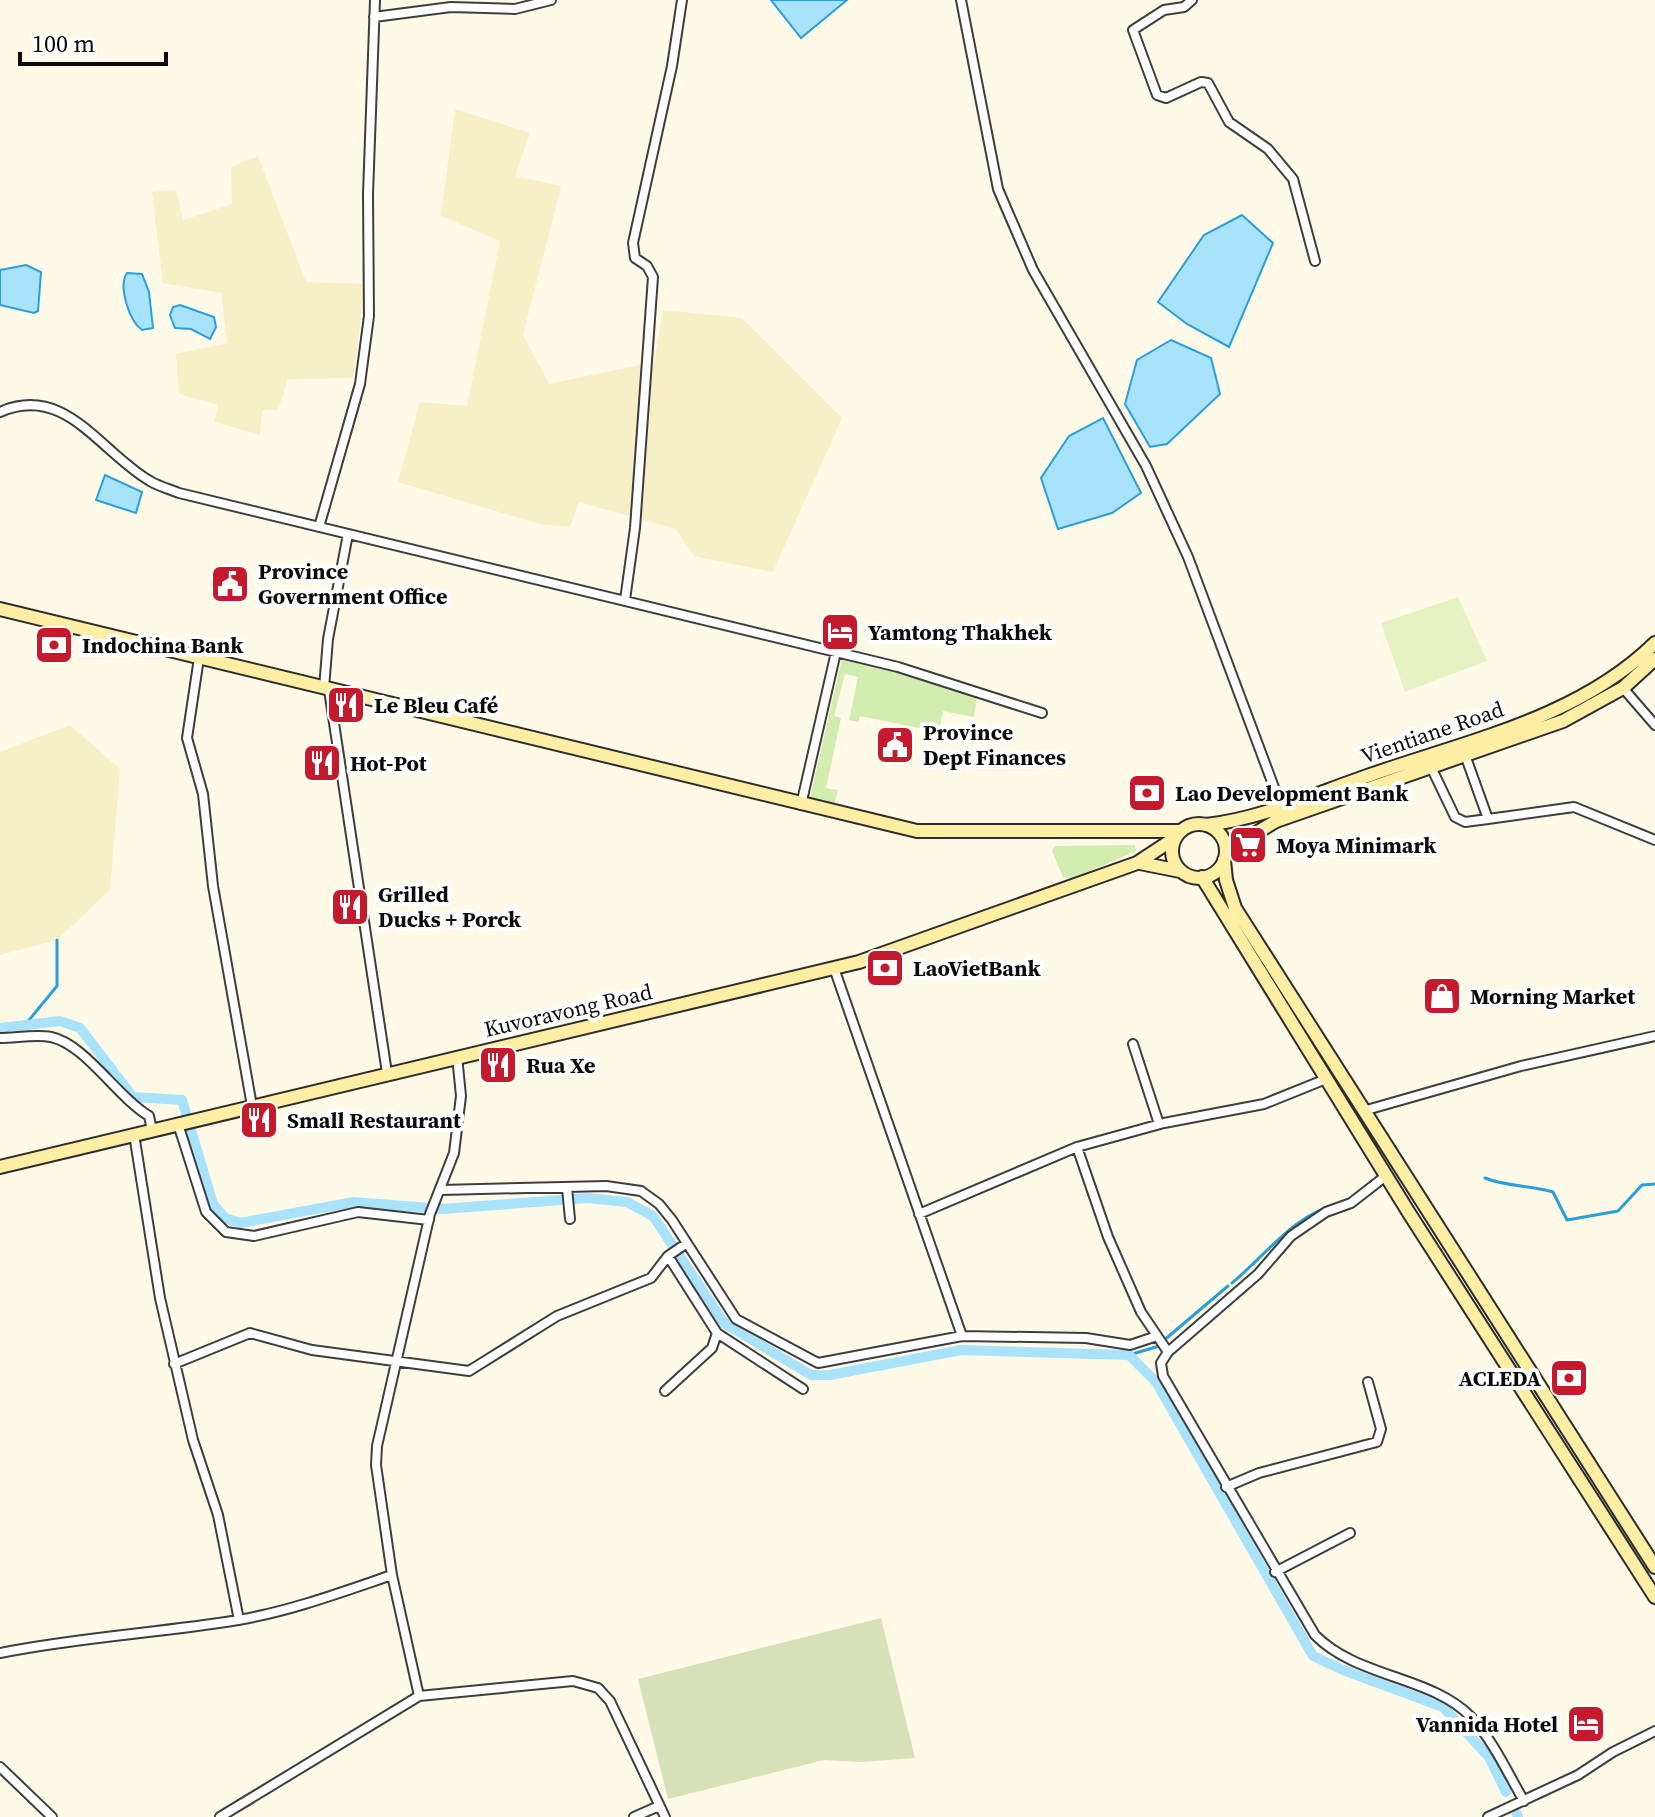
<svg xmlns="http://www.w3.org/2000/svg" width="1655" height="1817" viewBox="0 0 1655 1817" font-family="'Source Serif 4',serif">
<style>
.farmland{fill:#f7efc6}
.green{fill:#d3ecaf}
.cemetery{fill:#d7e2b9}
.pitch{fill:#e5f2c2}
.water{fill:#a8e2fb;stroke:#2a9fd8;stroke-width:2}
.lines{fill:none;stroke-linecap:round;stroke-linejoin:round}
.stream{stroke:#2a9fd8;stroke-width:3}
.canal{stroke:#a8e2fb;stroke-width:10}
.street-casing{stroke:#3e3e3e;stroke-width:12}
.secondary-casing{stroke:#2d2d2d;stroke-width:16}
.street{stroke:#fff;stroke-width:8}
.secondary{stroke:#ffeea3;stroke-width:12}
.labels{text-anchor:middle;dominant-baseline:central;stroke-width:8;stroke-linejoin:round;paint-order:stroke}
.poi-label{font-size:22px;font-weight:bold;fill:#0b0b0b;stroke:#fff;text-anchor:start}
.street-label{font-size:22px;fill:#0b0b0b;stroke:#fff}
</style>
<rect width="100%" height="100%" fill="#fff9e8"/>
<path class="farmland" d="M 455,109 L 530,133 L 515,176 L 561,186 L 523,335 L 549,384 L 654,362 L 663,310 L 742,318 L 842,418 L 773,572 L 694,556 L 676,529 L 579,502 L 570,527 L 540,524 L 398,482 L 420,402 L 467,406 L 500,241 L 441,216 Z
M 258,156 L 306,282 L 365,284 L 353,378 L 288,379 L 278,410 L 262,410 L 260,435 L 214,422 L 218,405 L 179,394 L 176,354 L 227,343 L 221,293 L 163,283 L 152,192 L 176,190 L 183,220 L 232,204 L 231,167 Z
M 70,725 L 120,769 L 110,890 L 57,940 L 0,955 L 0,752 Z"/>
<path class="green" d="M 842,659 L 897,670 L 977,697 L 974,717 L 943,711 L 939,732 L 860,716 L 858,722 L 849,720 L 858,677 L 845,674 L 834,716 L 841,718 L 826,788 L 838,790 L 834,805 L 810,798 Z
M 1135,845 L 1136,851 L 1072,879 L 1063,877 L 1052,851 L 1055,846 Z"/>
<path class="cemetery" d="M 881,1618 L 915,1758 L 862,1762 L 824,1760 L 668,1799 L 638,1679 Z"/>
<path class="pitch" d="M 1458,597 L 1487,661 L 1405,692 L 1381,623 Z"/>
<path class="water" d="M 771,0 L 847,0 L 801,38 Z
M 1242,215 L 1273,243 L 1229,347 L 1187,324 L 1158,302 L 1204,235 Z
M 26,265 L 41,272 L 38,311 L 34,313 L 0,305 L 0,270 Z
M 127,273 L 142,274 L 149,292 L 153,328 L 142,330 C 129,321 118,286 127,273 Z
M 180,305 L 214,317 L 216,327 L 210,339 L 191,329 L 175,328 L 170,315 L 173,307 Z
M 1171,340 L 1211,358 L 1220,394 L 1167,444 L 1150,447 L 1125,404 L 1137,360 Z
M 1103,418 L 1141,493 L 1112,513 L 1058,529 L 1041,478 L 1069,436 Z
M 105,475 L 142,492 L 136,513 L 96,500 Z"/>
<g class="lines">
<path class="stream" d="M 25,1025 L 57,986 L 57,940
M 1485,1178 C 1507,1187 1531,1185 1553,1192 L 1567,1220 L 1618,1211 L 1642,1185 L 1655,1184
M 1364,1188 L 1373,1180
M 1232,1283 C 1266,1255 1293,1215 1338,1204
M 1129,1355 L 1156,1347 L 1228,1286"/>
<path class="canal" d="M 0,1028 L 60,1021 L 80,1028 L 133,1097 L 182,1100 L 213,1204 L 225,1218 L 240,1223 L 354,1202 L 443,1209 L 587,1198 L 627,1202 L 653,1216 L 724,1323 L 811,1375 L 830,1375 L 961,1350 L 1129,1355 L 1156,1382 L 1313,1656 L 1343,1670 L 1443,1707 L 1489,1757 L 1506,1792
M 1517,1814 L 1518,1817"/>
<g class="street-casing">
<path id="street" d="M 961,0 L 998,189 L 1033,270 L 1146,466 L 1188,557 L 1281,806
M 1192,0 L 1184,7 L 1164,10 L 1133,30 L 1157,95 L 1166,98 L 1201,82 L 1208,83 L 1229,122 L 1268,149 L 1293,179 L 1315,261
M 374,17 L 451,7 L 515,9 L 551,0
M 0,412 C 65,383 100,452 150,481 C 158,486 169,489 179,493 L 898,667 L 1042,713
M 319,527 L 360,384 L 369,316 L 368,194 L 375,0
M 625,600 L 635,528 L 653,277 L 647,266 L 635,258 L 633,243 L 672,66 L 682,0
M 199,658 L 187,738 L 203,794 L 213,886 L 252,1106
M 324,688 L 328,639 L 348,534
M 1623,688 L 1655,725
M 329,690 L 387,1073
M 1464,752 L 1488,819 L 1574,807 L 1655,840
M 1431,767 L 1455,817 L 1465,822 L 1488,819
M 801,805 L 836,652
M 834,968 L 962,1336
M 0,1038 C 16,1038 35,1034 51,1037 C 85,1044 117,1097 149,1116 L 152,1130
M 1133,1044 L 1159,1124
M 1363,1111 L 1521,1066 L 1655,1036
M 178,1124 L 206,1212 L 226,1232 L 254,1236 L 358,1212 L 429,1220
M 134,1134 L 160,1298 L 193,1440 L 218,1515 L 239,1620
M 1077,1147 L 1108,1237 L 1141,1312 L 1168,1352
M 1387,1175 L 1351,1203 L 1326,1212 L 1291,1236 L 1258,1274 L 1168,1352 L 1161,1363 L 1163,1376 L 1315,1635 C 1357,1678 1432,1676 1471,1717 C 1493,1740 1508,1774 1524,1801
M 567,1188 L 570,1219
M 441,1190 L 606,1186 L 641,1191 L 659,1204 L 672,1220 L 736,1319 L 818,1363 L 962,1336 L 1086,1338 L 1130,1345 L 1157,1336
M 919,1214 L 1077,1147 L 1164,1123 L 1264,1104 L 1326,1079
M 668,1256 L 717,1333 L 803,1389
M 174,1364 L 250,1333 L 312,1350 L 469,1371 L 557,1316 L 651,1278 L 668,1256 L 687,1243
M 665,1391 L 712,1348 L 717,1333
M 1226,1487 L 1259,1473 L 1377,1442 L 1381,1429 L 1368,1382
M 1275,1572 L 1350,1533
M 0,1653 C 79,1637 159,1633 238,1620 C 291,1611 342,1592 392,1575
M 419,1696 L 392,1575 L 376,1465 L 377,1446 L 430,1214 L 454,1153 L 461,1096 L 457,1056
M 0,1767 L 52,1817
M 220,1817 L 419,1696 L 573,1681 L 598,1688 L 610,1701 L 665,1817
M 634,1817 L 659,1806
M 1488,1817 L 1578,1775 L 1613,1752 L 1655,1731"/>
</g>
<g class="secondary-casing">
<path id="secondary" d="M 0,609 L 917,831 L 1181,831
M1172 851a27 27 0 1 1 54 0a27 27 0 1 1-54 0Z
M 1206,825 C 1262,819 1317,793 1370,775 C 1467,741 1579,718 1655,643
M 1226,851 L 1276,821 L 1563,721 L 1623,688 L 1655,659
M 1224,860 L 1226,880 L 1235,908 L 1655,1567
M 1140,863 L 1180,871
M 1202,877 L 1409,1213 L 1655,1597
M 0,1167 L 859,962 L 1137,863 L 1175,838"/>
</g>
<use href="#street" class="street"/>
<use href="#secondary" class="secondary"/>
</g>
<defs>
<g id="civic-square" transform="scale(2)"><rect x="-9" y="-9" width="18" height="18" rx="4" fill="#c5192d" stroke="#fff"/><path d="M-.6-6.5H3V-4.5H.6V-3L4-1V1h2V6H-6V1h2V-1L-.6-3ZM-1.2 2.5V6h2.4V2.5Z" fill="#fff"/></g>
<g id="hotel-square" transform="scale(2)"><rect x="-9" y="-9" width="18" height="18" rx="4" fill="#c5192d" stroke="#fff"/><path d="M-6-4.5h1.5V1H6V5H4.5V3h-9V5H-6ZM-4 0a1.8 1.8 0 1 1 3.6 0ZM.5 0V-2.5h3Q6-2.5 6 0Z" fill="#fff"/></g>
<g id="bank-square" transform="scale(2)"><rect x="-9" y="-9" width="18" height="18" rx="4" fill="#c5192d" stroke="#fff"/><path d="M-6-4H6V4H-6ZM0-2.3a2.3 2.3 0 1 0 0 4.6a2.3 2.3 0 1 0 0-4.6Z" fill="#fff"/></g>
<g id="restaurant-square" transform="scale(2)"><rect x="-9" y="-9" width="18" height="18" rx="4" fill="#c5192d" stroke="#fff"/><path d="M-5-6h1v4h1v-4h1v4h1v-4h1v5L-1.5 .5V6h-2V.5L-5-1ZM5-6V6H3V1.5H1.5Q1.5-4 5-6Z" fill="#fff"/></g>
<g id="supermarket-square" transform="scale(2)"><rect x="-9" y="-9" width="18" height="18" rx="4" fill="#c5192d" stroke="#fff"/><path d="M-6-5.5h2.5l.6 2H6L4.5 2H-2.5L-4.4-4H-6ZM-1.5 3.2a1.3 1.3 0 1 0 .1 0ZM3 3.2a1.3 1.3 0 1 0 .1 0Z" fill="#fff"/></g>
<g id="shop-square" transform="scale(2)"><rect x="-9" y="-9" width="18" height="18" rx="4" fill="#c5192d" stroke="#fff"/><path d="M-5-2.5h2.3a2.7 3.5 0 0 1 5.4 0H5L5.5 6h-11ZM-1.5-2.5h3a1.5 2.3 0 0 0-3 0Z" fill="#fff"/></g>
</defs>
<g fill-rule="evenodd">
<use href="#civic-square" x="230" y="584"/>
<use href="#hotel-square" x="840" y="632"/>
<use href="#bank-square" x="54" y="645"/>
<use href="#restaurant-square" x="346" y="705"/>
<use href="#civic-square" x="895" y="745"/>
<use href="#restaurant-square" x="322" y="763"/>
<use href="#bank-square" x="1147" y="793"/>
<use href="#supermarket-square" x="1248" y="845"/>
<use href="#restaurant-square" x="350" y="907"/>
<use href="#bank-square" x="885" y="968"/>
<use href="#shop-square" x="1442" y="996"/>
<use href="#restaurant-square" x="498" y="1065"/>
<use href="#restaurant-square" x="259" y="1120"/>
<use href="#bank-square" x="1569" y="1378"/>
<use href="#hotel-square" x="1586" y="1724"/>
</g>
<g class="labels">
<g class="poi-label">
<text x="258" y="571">Province<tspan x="258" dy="25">Government Office</tspan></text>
<text x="868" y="632">Yamtong Thakhek</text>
<text x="82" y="645">Indochina Bank</text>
<text x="374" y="705">Le Bleu Café</text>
<text x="923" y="732">Province<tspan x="923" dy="25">Dept Finances</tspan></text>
<text x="350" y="763">Hot-Pot</text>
<text x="1175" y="793">Lao Development Bank</text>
<text x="1276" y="845">Moya Minimark</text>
<text x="378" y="894">Grilled<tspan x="378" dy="25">Ducks + Porck</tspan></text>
<text x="913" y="968">LaoVietBank</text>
<text x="1470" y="996">Morning Market</text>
<text x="526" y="1065">Rua Xe</text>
<text x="287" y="1120">Small Restaurant</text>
<text x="1541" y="1378" text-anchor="end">ACLEDA</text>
<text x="1558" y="1724" text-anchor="end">Vannida Hotel</text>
</g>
<g class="street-label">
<text transform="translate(1432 732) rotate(-19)">Vientiane Road</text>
<text transform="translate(568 1010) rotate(-13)">Kuvoravong Road</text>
</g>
</g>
<path d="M20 52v12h146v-12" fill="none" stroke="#0b0b0b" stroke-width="4"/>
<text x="32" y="52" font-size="24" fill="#0b0b0b" stroke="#ffffff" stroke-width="6" paint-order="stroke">100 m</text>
</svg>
